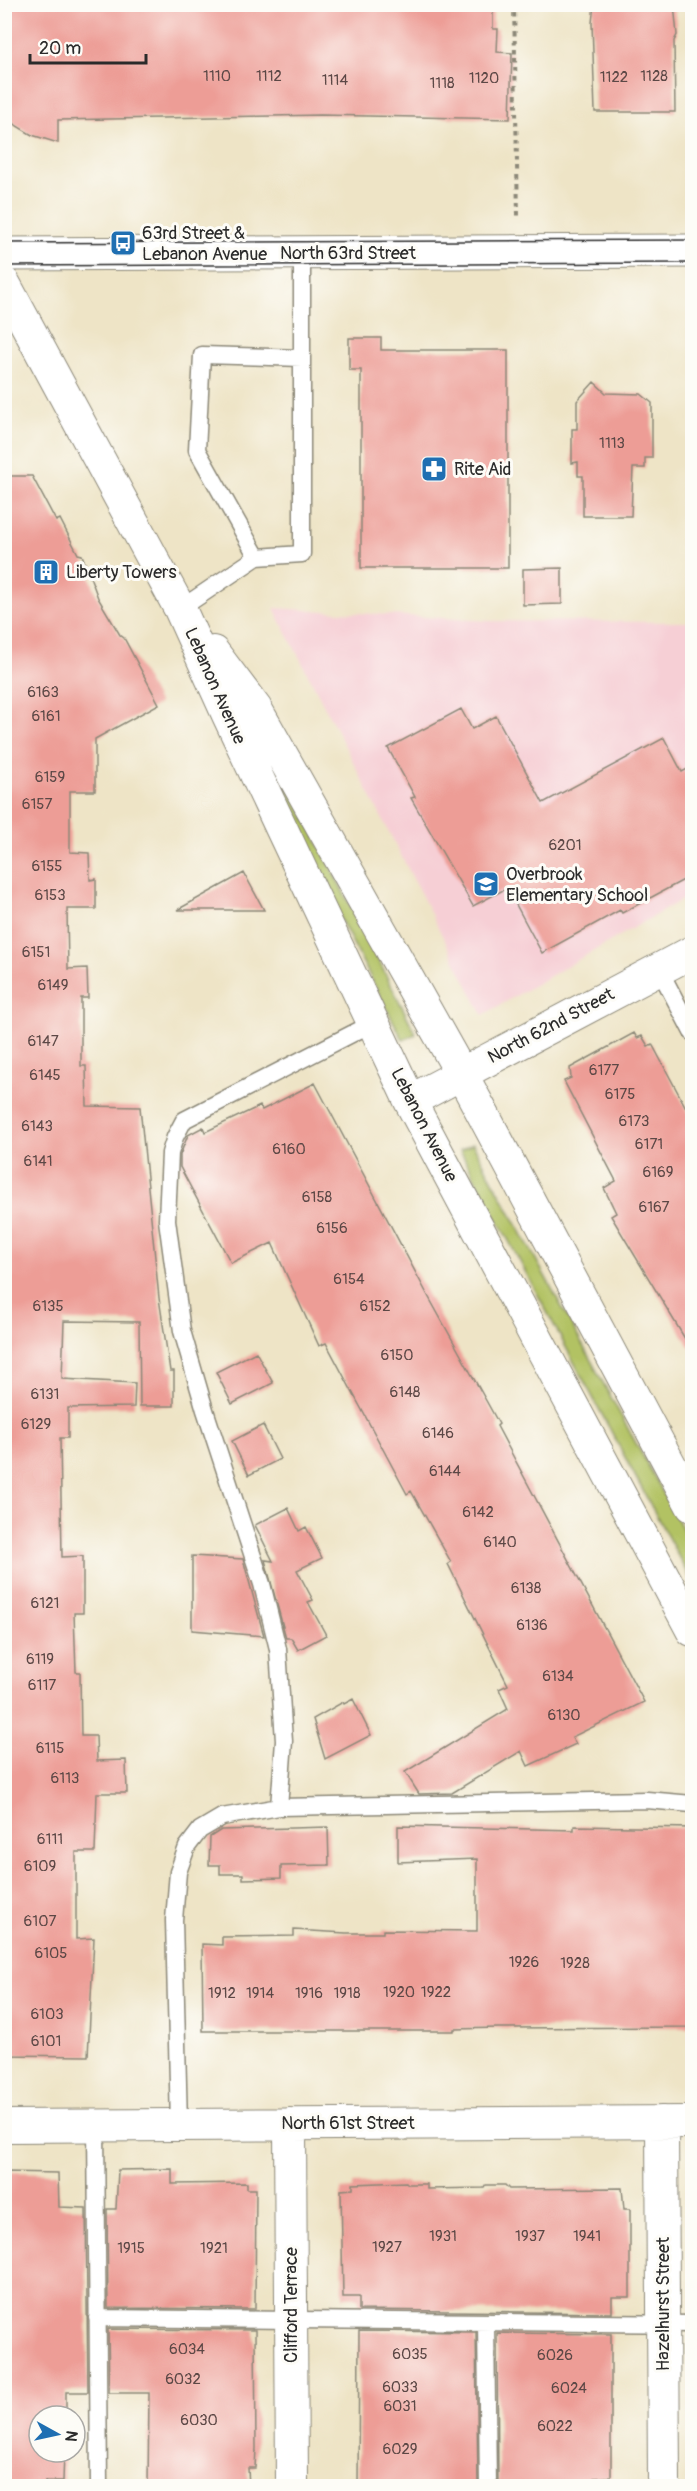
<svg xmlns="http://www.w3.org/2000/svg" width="697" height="2491" viewBox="0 0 697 2491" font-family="Pangolin,sans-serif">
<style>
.built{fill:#f6cfd5}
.green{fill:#b2c264;stroke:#6e7648;stroke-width:1.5}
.building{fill:#ed9d96}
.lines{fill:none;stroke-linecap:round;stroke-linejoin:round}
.lane-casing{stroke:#8c8878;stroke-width:19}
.street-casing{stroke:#8c8878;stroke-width:34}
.primary-casing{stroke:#8c8878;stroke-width:35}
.path{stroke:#8c8878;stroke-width:4;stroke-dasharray:4.5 4.5;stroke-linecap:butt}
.lane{stroke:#fff;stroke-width:16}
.street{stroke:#fff;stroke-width:32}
.primary{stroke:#fff;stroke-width:33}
.tram{stroke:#2b2b2b;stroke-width:1.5}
.labels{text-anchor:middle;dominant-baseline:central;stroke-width:6;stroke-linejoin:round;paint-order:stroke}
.number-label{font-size:15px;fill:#5c4846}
.poi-label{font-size:18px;fill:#2b2b2b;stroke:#fdfcf7;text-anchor:start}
.street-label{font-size:18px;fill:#2b2b2b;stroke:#fdfcf7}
</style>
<rect width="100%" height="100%" fill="#fdfcf7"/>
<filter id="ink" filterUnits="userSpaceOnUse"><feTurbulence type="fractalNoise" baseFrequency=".0167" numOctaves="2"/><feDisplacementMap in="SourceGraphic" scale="12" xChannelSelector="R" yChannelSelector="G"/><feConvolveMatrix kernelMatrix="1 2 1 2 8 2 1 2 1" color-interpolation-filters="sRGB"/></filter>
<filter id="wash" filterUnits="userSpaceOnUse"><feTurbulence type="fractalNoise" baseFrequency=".008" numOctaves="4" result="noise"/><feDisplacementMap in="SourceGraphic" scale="24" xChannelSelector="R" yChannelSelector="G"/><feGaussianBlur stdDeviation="1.35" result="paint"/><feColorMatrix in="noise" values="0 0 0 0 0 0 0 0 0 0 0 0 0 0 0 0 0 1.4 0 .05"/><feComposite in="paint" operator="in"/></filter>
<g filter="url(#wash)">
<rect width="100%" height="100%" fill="#eee4c6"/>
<path class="built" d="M 274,608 L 491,621 L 692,622 L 692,894 L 483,1015 Z"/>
<path class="green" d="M 247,704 L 416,1034 L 403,1040 L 233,712 Z
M 473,1144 L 692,1546 L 692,1582 L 460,1150 Z"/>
<g id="blocks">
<path class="building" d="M 4,4 L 422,7 L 422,4 L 493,4 L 493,29 L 498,29 L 497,52 L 512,53 L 510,119 L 321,115 L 58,120 L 58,143 L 32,135 L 17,126 L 4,114 Z
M 594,4 L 674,4 L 677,35 L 674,41 L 675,112 L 595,112 L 592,23 Z
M 349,338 L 381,338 L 381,350 L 508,350 L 508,568 L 361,568 L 361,370 L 349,370 Z
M 594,382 L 606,393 L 641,394 L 652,403 L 652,458 L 645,458 L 645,468 L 633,468 L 631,516 L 583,516 L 583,476 L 578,476 L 578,462 L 572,463 L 572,429 L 577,429 L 577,401 Z
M 4,476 L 32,476 L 56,521 L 60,519 L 78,554 L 82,555 L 98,598 L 120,635 L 124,638 L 159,704 L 95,739 L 95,791 L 70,791 L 70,852 L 89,853 L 90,880 L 96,879 L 96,909 L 67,909 L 68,969 L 87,968 L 88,998 L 81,998 L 81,1066 L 86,1066 L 87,1106 L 140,1107 L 159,1298 L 170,1371 L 174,1371 L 174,1406 L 140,1406 L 139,1322 L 64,1321 L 62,1379 L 135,1383 L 134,1407 L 68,1408 L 68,1438 L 60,1438 L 62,1557 L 83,1556 L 83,1613 L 74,1613 L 76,1672 L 80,1672 L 81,1736 L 96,1736 L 97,1761 L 126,1760 L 127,1793 L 97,1793 L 95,1852 L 76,1852 L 76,1939 L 94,1938 L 88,2056 L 4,2055 Z
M 562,568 L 562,604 L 523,605 L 523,569 Z
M 461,709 L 472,729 L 496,716 L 543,803 L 664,738 L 682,772 L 693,766 L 693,875 L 622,913 L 620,910 L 542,953 L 507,888 L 473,906 L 411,798 L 415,797 L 388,748 Z
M 244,873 L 264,910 L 177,910 Z
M 634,1033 L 637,1038 L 642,1036 L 648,1046 L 652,1044 L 693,1121 L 693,1352 L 611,1216 L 616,1213 L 604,1188 L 616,1181 L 564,1081 L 571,1078 L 570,1068 Z
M 315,1083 L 427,1294 L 499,1424 L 497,1426 L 644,1702 L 572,1737 L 576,1744 L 528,1766 L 521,1751 L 452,1793 L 419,1794 L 405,1772 L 508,1709 L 499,1689 L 508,1685 L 448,1564 L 451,1562 L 411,1491 L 407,1494 L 326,1343 L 319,1346 L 272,1243 L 231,1263 L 180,1167 L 180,1155 L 188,1135 L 203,1127 L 205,1132 L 260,1106 L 262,1110 Z
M 256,1352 L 273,1383 L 232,1404 L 216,1372 Z
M 263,1425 L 280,1459 L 249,1475 L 232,1441 Z
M 288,1508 L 299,1531 L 306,1527 L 322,1558 L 297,1570 L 313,1600 L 308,1602 L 326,1635 L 298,1650 L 291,1638 L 286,1638 L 265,1560 L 273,1561 L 255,1525 Z
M 192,1556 L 243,1559 L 264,1636 L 192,1630 Z
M 353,1699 L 371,1735 L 325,1759 L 313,1719 L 343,1702 L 344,1704 Z
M 398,1826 L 574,1830 L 574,1826 L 693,1828 L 693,2027 L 499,2028 L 454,2029 L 454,2031 L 203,2031 L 202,1944 L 222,1945 L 222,1937 L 294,1936 L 294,1930 L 346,1933 L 383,1933 L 383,1930 L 477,1931 L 477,1859 L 398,1862 Z
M 328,1827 L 329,1865 L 281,1866 L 281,1878 L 243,1879 L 243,1874 L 220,1874 L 220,1865 L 209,1865 L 210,1837 L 221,1830 Z
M 172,2169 L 172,2184 L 247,2183 L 247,2189 L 256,2189 L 255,2309 L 108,2308 L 107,2209 L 116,2209 L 118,2170 Z
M 4,2172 L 58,2173 L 59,2207 L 86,2208 L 88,2392 L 66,2392 L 66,2416 L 39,2416 L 39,2452 L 64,2452 L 63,2481 L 45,2481 L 46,2487 L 4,2487 Z
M 406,2182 L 408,2184 L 427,2184 L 427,2189 L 484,2188 L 486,2185 L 505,2185 L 509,2189 L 622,2188 L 624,2209 L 630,2209 L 630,2297 L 612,2297 L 612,2313 L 359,2310 L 359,2297 L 343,2297 L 341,2190 L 353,2189 L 353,2184 Z
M 108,2329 L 255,2330 L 256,2448 L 255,2468 L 248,2468 L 249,2487 L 148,2487 L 149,2393 L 109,2393 Z
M 359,2331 L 476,2332 L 478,2487 L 358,2487 Z
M 497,2333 L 611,2334 L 611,2477 L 594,2478 L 594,2487 L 498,2487 Z"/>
</g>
</g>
<g filter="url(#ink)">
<use href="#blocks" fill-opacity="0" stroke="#8c8878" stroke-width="1.5"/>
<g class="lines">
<g class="lane-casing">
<path id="lane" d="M 302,253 L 302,554 L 257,557 L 197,450 L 202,355 L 302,358
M 180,609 L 257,557
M 659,969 L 692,1032
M 279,1807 L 284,1741 L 278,1649 L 262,1584 L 205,1410 L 182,1331 L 167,1220 L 170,1153 L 175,1137 L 184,1120 L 373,1023
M 96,2125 L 99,2486
M 179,2125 L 174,1920 L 178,1872 L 187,1847 L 200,1830 L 222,1817 L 279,1807 L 647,1800 L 692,1804
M 97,2318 L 692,2324
M 486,2323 L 488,2486"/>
</g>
<g class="street-casing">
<path id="street" d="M 4,283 L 180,609 L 228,715 L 410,1101 L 692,1630
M 213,652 L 256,709 L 461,1073 L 692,1506
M 410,1101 L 692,952
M 662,2122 L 664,2486
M 290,2124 L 292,2486
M 4,2126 L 692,2122"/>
</g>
<g class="primary-casing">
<path id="primary" d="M 4,254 L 692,251"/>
</g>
<path class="path" d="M 514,4 L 518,217"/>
<use href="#lane" class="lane"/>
<use href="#street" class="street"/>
<use href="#primary" class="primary"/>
<path class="tram" d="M 4,243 L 692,240
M 4,266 L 692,263"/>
</g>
</g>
<defs>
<g id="bus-square" transform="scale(1.35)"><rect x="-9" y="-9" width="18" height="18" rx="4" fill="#1f6fb2" stroke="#fdfcf7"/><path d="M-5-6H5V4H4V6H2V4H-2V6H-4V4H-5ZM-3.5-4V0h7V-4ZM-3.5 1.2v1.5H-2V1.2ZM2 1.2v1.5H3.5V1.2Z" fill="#fff"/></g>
<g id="pharmacy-square" transform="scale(1.35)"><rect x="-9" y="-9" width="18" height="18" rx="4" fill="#1f6fb2" stroke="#fdfcf7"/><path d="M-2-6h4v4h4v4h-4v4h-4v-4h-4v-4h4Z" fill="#fff"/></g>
<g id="building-square" transform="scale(1.35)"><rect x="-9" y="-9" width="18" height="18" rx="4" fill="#1f6fb2" stroke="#fdfcf7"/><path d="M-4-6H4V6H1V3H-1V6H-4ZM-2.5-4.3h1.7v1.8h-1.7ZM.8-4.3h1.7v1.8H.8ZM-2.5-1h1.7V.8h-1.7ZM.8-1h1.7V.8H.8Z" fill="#fff"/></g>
<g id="school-square" transform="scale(1.35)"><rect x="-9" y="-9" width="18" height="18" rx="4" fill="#1f6fb2" stroke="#fdfcf7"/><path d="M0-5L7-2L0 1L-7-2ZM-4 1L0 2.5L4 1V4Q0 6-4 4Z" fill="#fff"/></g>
</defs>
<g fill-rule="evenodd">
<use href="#bus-square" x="123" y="243"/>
<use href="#pharmacy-square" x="434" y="469"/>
<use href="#building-square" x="46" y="572"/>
<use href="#school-square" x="486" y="884"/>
</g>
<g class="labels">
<g class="number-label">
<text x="217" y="76">1110</text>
<text x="269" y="76">1112</text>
<text x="654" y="76">1128</text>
<text x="614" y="77">1122</text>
<text x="484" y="78">1120</text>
<text x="335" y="80">1114</text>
<text x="442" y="83">1118</text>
<text x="612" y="443">1113</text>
<text x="43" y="692">6163</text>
<text x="46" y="716">6161</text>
<text x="50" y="777">6159</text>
<text x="37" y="804">6157</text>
<text x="565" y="845">6201</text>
<text x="47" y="866">6155</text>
<text x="50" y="895">6153</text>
<text x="36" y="952">6151</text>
<text x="53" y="985">6149</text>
<text x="43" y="1041">6147</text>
<text x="604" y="1070">6177</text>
<text x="45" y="1075">6145</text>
<text x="620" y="1094">6175</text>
<text x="634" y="1121">6173</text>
<text x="37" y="1126">6143</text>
<text x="649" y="1144">6171</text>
<text x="289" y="1149">6160</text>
<text x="38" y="1161">6141</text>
<text x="658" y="1172">6169</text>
<text x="317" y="1197">6158</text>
<text x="654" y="1207">6167</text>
<text x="332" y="1228">6156</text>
<text x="349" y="1279">6154</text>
<text x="48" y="1306">6135</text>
<text x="375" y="1306">6152</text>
<text x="397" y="1355">6150</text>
<text x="405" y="1392">6148</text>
<text x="45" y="1394">6131</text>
<text x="36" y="1424">6129</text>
<text x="438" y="1433">6146</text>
<text x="445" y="1471">6144</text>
<text x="478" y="1512">6142</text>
<text x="500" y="1542">6140</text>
<text x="526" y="1588">6138</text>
<text x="45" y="1603">6121</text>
<text x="532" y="1625">6136</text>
<text x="40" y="1659">6119</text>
<text x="558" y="1676">6134</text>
<text x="42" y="1685">6117</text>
<text x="564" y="1715">6130</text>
<text x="50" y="1748">6115</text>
<text x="65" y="1778">6113</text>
<text x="50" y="1839">6111</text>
<text x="40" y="1866">6109</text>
<text x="40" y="1921">6107</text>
<text x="51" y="1953">6105</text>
<text x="524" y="1962">1926</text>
<text x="575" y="1963">1928</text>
<text x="399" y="1992">1920</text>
<text x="436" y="1992">1922</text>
<text x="222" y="1993">1912</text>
<text x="260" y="1993">1914</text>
<text x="309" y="1993">1916</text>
<text x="347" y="1993">1918</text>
<text x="47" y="2014">6103</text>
<text x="46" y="2041">6101</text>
<text x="443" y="2236">1931</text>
<text x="530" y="2236">1937</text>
<text x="587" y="2236">1941</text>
<text x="387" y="2247">1927</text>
<text x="131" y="2248">1915</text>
<text x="214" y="2248">1921</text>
<text x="187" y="2349">6034</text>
<text x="410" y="2354">6035</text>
<text x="555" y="2355">6026</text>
<text x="183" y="2379">6032</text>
<text x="400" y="2387">6033</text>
<text x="569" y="2388">6024</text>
<text x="400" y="2406">6031</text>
<text x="199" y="2420">6030</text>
<text x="555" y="2426">6022</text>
<text x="400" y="2449">6029</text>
</g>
<g class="poi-label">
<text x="142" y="233">63rd Street &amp;<tspan x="142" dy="21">Lebanon Avenue</tspan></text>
<text x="454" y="469">Rite Aid</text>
<text x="66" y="572">Liberty Towers</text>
<text x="506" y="874">Overbrook<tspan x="506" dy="21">Elementary School</tspan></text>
</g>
<g class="street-label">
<text x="348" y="253">North 63rd Street</text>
<text transform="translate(215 686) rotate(66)">Lebanon Avenue</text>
<text transform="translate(551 1026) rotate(-28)">North 62nd Street</text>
<text transform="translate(424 1125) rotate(63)">Lebanon Avenue</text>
<text x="348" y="2123">North 61st Street</text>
<text transform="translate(663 2304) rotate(-90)">Hazelhurst Street</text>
<text transform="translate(291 2305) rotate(-90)">Clifford Terrace</text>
</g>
</g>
<rect width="697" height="2491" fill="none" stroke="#fdfcf7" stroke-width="24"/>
<g transform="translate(57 2434) rotate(98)"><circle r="28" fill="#fdfcf7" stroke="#a9a8a5" stroke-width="1.5"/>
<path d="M0-4.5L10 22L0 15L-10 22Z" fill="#1f6fb2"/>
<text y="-9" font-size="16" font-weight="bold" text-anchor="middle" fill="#2b2b2b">N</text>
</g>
<path d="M30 54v9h116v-9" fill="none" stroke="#2b2b2b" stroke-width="3"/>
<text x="39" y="54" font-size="18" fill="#2b2b2b" stroke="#fdfcf7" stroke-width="4.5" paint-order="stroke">20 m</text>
</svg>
